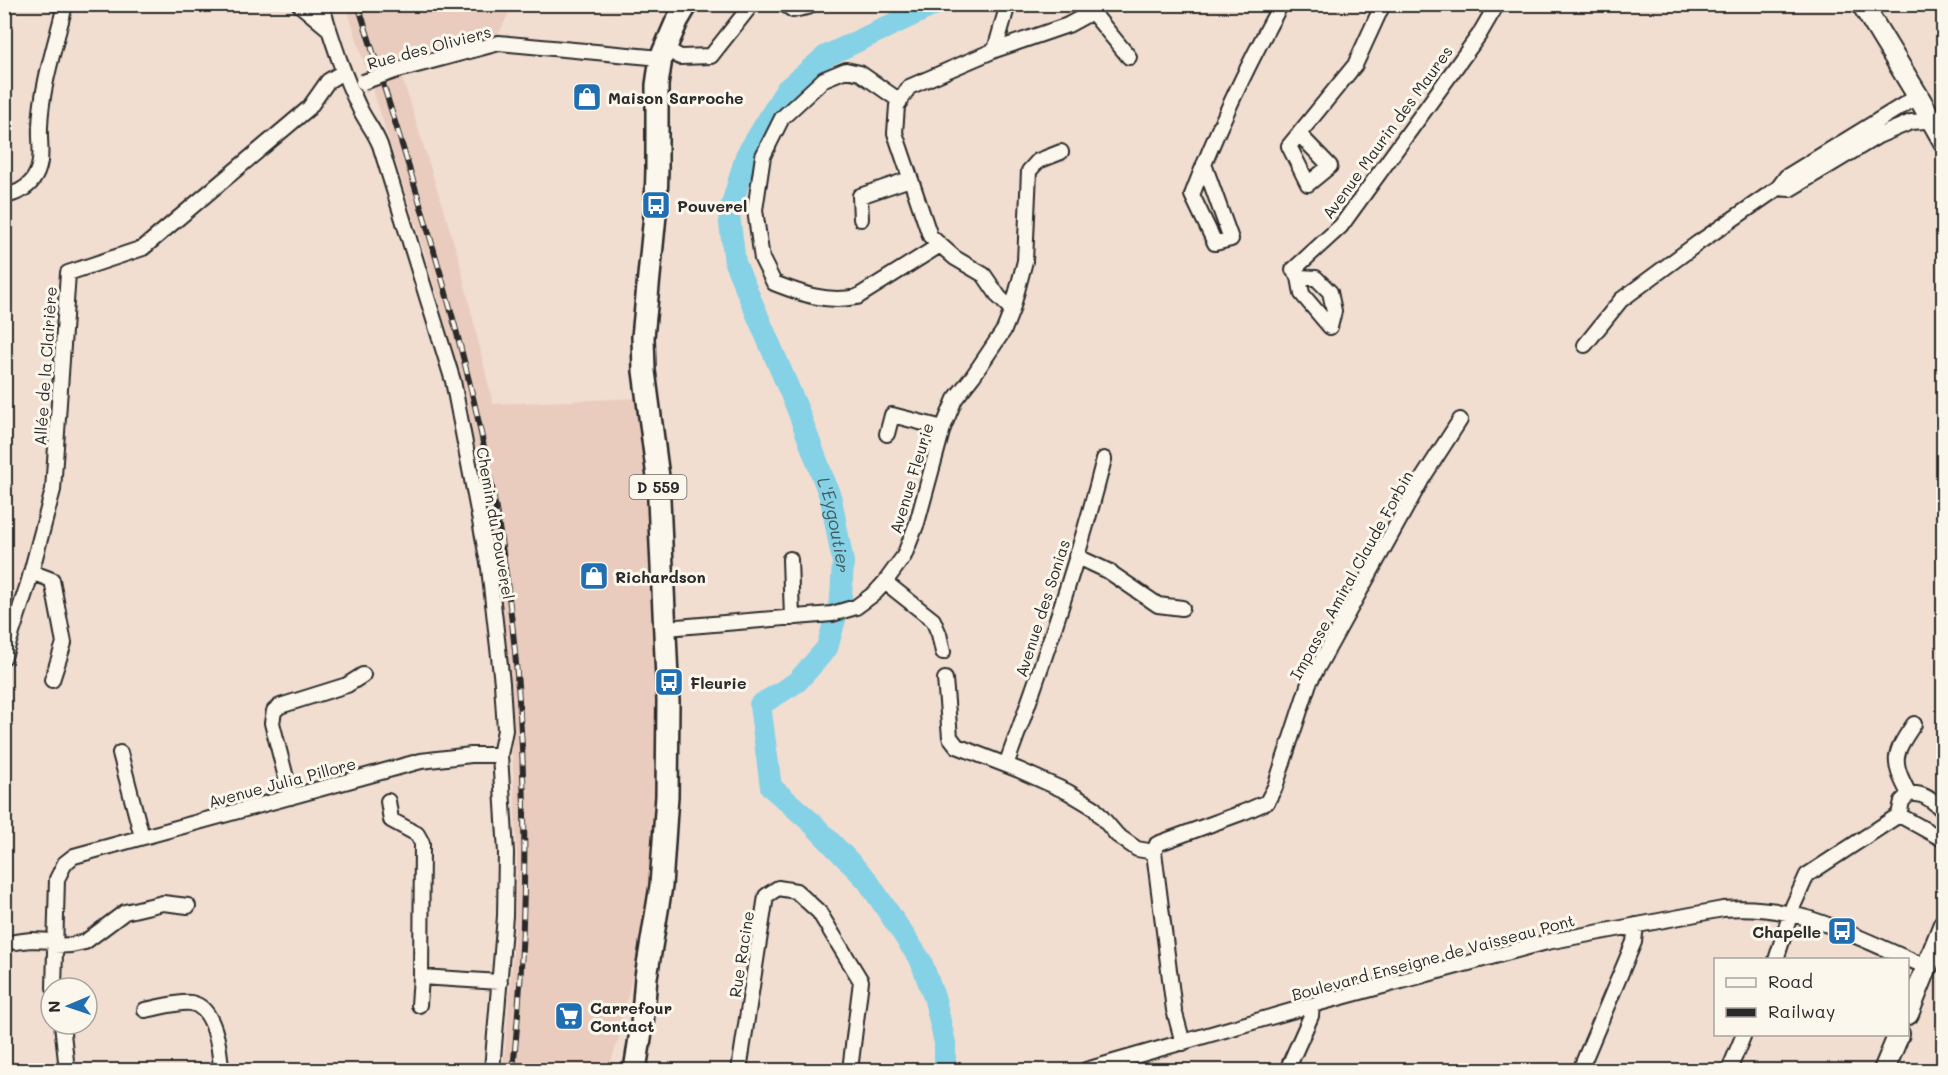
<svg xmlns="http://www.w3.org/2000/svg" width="1948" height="1075" viewBox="0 0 1948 1075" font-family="Mali,sans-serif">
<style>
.built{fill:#eaccbe}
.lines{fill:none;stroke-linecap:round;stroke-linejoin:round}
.river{stroke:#85d1e6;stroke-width:22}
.minor-casing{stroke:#2b2b2b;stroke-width:18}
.secondary-casing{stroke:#2b2b2b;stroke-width:24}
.primary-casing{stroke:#2b2b2b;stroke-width:26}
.minor{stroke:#fbf7ec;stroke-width:14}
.secondary{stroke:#fbf7ec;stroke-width:20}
.primary{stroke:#fbf7ec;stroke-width:21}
.rail-casing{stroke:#2b2b2b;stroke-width:6}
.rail{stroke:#fbf7ec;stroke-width:4;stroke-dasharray:11;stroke-linecap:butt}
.minor-bridge-casing{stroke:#2b2b2b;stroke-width:18;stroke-linecap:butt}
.minor-bridge{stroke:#fbf7ec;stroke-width:14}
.labels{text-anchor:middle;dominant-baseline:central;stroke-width:6;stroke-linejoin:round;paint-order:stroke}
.shield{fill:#fbf7ec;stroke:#696865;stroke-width:1.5}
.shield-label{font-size:15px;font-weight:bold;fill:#2b2b2b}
.street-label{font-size:16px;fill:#2b2b2b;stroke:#fbf7ec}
.poi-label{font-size:16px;font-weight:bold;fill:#2b2b2b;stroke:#fbf7ec;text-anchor:start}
.water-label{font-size:18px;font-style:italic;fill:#465d63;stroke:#fbf7ec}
</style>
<rect width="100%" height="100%" fill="#f1ded1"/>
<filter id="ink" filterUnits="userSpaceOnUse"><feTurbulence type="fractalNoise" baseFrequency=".0167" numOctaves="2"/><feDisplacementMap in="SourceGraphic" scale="12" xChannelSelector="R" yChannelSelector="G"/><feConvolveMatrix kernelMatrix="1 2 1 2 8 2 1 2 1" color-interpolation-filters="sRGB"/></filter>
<g filter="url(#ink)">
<path class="built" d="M 346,5 L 346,4 L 513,5 L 497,37 L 366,69 Z
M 402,77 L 459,259 L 493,404 L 639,398 L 652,472 L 659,750 L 656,864 L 619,1038 L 608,1070 L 503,1070 L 514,940 L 517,860 L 514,785 L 506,656 L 488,510 L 459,372 L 426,257 L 371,84 Z"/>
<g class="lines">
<path class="river" id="s1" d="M 936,4 L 826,56 L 786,90 L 746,156 L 729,215 L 735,263 L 797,408 L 831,499 L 843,562 L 841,598 L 827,648 L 797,682 L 760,705 L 771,787 L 812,823 L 867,880 L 921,961 L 935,1000 L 945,1043 L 945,1070"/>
<g class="minor-casing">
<path id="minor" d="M 299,4 L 329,29
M 321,4 C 332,38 342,72 358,105 C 364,119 374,130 380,145 L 453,381 L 489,568 L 502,683 L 505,730 L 500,755 L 506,853 L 505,916 L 492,1070
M 784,4 L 793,10 L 808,7 L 810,4
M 1092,12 L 1129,57
M 665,48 L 680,57 L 711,56 L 752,4
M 995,50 L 1008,4
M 398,70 L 499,43 L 661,58
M 900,101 L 860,73 L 846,70 L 824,79 L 782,118 L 763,156 L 755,210 L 762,259 L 774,283 C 802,294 826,303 857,297 L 940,245
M 1300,135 L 1330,166 L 1308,184 L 1289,146 L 1355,65 L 1383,4
M 1204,164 L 1231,239 L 1215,243 L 1192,195 C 1217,129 1247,66 1281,4
M 1778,188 L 1790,189 L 1878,136 L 1911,122 L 1925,121 L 1931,118
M 4,196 C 15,194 25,190 32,181 C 45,164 39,145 40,127 C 41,88 55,46 64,9 L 59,4
M 861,219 L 860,196 L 910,179
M 1299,277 L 1316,278 L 1330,292 L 1334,311 L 1330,327 L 1302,294 L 1299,277 L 1293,270 L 1341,226 L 1479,35 L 1497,4
M 1012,310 L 999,297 L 984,275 L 955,258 L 930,236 L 895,133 L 897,106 L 909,87 L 995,50 L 1068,25 L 1090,13 L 1100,4
M 1585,345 L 1621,300 L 1698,243 L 1778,188 L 1786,177 L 1918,96
M 887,434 L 892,415 L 943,428
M 1076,556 L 1108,571 L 1158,605 L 1182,608
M 790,559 L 792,618
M 31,572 L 52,580 L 64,643 L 52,680
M 885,582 L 933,620 L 939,634 L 943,652
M 666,628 L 832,614 L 856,607 L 875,593 L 885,582 L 904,556 L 917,523 L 943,428 L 955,399 L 973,376 L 1004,330 L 1012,310 L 1025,261 L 1029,171 L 1038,161 L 1061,152
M 4,657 L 28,584 L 53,490 L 68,273 L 143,248 L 309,108 L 328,81 L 343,72
M 945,679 L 950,737 L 957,746 L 1019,770 L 1068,792 L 1093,807 L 1117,835 L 1137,849 L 1154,852
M 120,753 L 142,837
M 1006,765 C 1043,665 1078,563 1104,459
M 1909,794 C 1891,760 1893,755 1914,724
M 291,797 L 272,723 L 274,711 L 280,706 L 347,685 L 363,675
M 388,801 L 391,820 L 417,834 L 422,843 L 421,977 L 419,1005
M 1899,815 L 1902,801 L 1909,794 C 1924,792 1932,801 1944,811
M 1899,815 L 1944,840
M 1154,852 L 1157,844 L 1244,812 L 1267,802 L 1275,787 L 1309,683 L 1422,479 L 1460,420
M 1154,852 L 1174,1010 L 1183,1043
M 15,942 L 31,940 L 55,941
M 54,946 L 71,945 L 85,942 L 125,912 L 163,903 L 188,906
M 1776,960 L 1793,906 L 1807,875 L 1899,815
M 421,977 L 500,982
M 54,988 L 57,879 L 65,863 L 74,856 L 421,761 L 471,755 L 500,755
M 145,1010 C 157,1008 180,1001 191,1003 C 215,1007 220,1050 221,1070
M 62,1024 L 67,1070
M 739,1070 L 766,896 L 778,888 L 796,891 L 819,912 L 861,981 L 850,1070
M 1086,1070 L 1312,1005 L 1547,942 L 1723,909 C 1800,902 1858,939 1927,967
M 1287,1070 L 1311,1016 L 1312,1005
M 1580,1070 L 1634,942 L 1636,925
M 1729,1070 L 1744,1034"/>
</g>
<g class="secondary-casing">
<path id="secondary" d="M 1862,4 L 1918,96 L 1944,142
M 1908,1014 L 1944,924
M 1884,1070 L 1899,1034"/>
</g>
<g class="primary-casing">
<path id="primary" d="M 635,1070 L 642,1025 L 646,977 L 661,886 L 667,796 L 668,701 L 658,477 L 644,371 L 643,337 L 656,205 L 657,169 L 657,85 L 661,58 L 677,21 L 687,4"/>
</g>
<use href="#minor" class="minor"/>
<use href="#secondary" class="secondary"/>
<use href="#primary" class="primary"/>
<g class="rail-casing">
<path id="rail" d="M 358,4 C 401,142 446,278 478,419 C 526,631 535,854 513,1070"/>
</g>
<use href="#rail" class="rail"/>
<g class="minor-bridge-casing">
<path id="minor-bridge" d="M 363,82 L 398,70"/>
</g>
<use href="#minor-bridge" class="minor-bridge"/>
</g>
</g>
<defs>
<g id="shop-square" transform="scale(1.5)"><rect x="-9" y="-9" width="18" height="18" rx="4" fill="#1f6fb2" stroke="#fbf7ec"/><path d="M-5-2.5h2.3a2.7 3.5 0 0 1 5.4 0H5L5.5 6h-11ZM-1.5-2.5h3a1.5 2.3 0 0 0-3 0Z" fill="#fff"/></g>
<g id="bus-square" transform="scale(1.5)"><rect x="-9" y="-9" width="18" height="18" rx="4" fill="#1f6fb2" stroke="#fbf7ec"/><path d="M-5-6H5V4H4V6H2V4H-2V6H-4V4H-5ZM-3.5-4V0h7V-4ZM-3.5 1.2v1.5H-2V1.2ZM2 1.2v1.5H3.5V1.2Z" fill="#fff"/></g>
<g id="supermarket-square" transform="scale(1.5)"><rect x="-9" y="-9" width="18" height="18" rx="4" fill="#1f6fb2" stroke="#fbf7ec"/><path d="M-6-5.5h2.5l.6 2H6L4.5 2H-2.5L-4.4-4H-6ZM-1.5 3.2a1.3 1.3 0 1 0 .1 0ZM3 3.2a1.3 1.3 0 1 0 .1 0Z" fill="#fff"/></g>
</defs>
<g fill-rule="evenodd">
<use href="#shop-square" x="587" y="97"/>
<use href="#bus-square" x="656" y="205"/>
<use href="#shop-square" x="594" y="576"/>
<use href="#bus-square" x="669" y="682"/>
<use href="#bus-square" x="1842" y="931"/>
<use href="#supermarket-square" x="569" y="1016"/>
</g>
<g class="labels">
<rect class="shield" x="629.5" y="475" width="57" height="24" rx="4.5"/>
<g class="shield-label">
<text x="658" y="487">D 559</text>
</g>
<g class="street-label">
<text transform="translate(429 47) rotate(-15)">Rue des Oliviers</text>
<text transform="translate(1387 132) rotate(-54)">Avenue Maurin des Maures</text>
<text transform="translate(45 366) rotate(-86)">Allée de la Clairière</text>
<text transform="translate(911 478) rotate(-73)">Avenue Fleurie</text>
<text transform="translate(496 523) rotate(80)">Chemin du Pouverel</text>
<text transform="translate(1351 575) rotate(-61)">Impasse Amiral Claude Forbin</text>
<text transform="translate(1042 608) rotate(-72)">Avenue des Sonias</text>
<text transform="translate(282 782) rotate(-15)">Avenue Julia Pillore</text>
<text transform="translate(741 954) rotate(-81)">Rue Racine</text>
<text transform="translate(1433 957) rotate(-15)">Boulevard Enseigne de Vaisseau Pont</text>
</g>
<g class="poi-label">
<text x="608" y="97">Maison Sarroche</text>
<text x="677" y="205">Pouverel</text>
<text x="615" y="576">Richardson</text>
<text x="690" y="682">Fleurie</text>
<text x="1821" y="931" text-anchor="end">Chapelle</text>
<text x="590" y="1007">Carrefour<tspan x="590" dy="18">Contact</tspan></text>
</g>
<g class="water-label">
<text stroke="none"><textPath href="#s1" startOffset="642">L'Eygoutier</textPath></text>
</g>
</g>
<rect width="1948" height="1075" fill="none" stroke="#fbf7ec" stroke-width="24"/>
<rect x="12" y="12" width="1924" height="1051" fill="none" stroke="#2b2b2b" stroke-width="2" filter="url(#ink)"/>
<rect x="1714" y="958" width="195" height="78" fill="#fbf7ec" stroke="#a8a59f" stroke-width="1.5"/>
<rect x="1726" y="978" width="30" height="9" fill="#fbf7ec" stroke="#a8a59f" stroke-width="1.5"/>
<text x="1768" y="988" font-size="18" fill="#2b2b2b">Road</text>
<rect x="1726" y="1008" width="30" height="9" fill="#2b2b2b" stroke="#a8a59f" stroke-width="1.5"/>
<text x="1768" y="1018" font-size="18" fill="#2b2b2b">Railway</text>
<g transform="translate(69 1006) rotate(268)"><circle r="28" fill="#fbf7ec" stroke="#a8a59f" stroke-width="1.5"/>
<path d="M0-4.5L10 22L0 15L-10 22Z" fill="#1f6fb2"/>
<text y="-9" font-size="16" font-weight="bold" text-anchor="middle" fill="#2b2b2b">N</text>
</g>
</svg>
